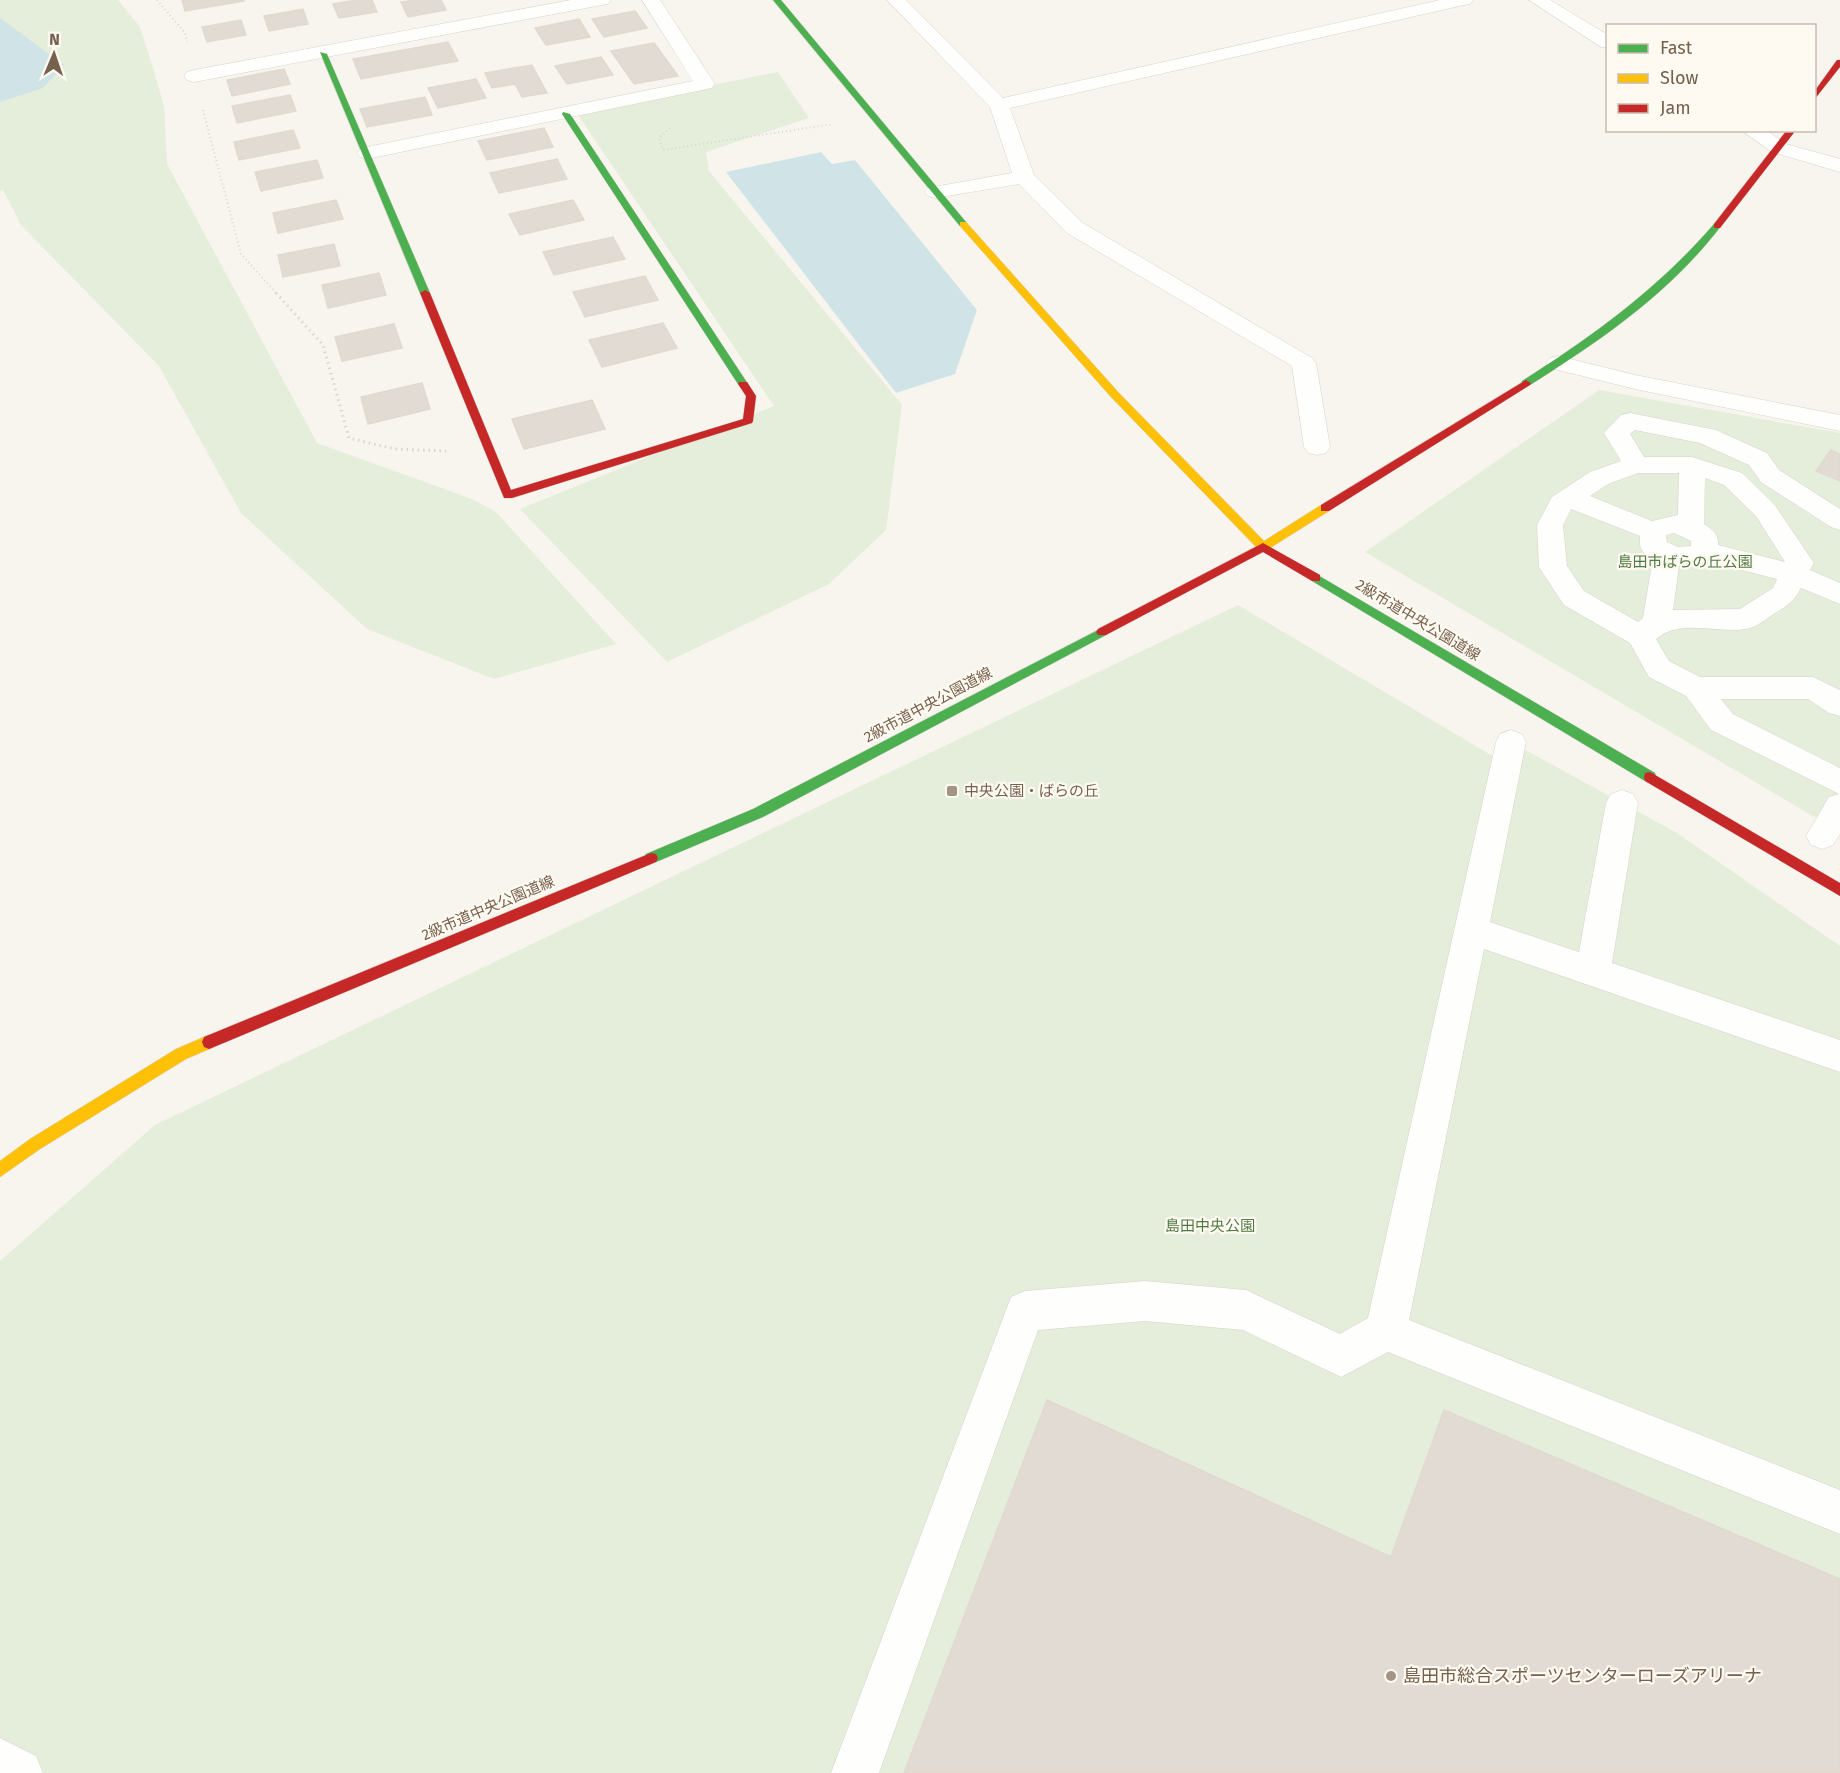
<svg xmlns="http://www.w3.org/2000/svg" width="1840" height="1773" viewBox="0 0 1840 1773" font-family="'Fira Sans','Noto Sans JP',sans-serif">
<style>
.green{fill:#e4eeda}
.water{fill:#d0e4e8}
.building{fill:#e2dbd3;stroke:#e1d9d0;stroke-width:1.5}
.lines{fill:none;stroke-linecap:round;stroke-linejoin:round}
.street-casing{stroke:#d7d2cc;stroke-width:1}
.fast-casing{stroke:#d8d2cc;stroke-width:1}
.slow-casing{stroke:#d8d2cc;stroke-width:1}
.jam-casing{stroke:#d8d2cc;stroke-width:1}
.path-far1{stroke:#dad5cf;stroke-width:2;stroke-dasharray:1 3;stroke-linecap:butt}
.path{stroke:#dad5cf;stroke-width:3;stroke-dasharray:1.5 4;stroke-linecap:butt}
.street{fill:#fefefc;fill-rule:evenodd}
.fast{fill:#4caf50;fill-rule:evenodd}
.slow{fill:#ffc107;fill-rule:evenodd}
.jam{fill:#c62828;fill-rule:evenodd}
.poi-dot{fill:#a49486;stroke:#fefaf1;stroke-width:2}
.labels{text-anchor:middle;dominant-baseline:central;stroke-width:4.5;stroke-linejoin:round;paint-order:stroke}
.park-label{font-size:15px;fill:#517b46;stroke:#fefaf1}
.street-label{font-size:15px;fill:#76604e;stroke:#fefaf1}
.poi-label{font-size:15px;fill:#76604e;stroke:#fefaf1;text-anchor:start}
.near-poi-label{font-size:18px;fill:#76604e;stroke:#fefaf1;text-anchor:start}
</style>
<rect width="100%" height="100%" fill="#f8f5ee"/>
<path class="green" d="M 0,0 L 118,0 L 140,27 L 153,68 L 164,106 L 167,164 L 317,443 L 472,499 L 496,512 L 616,644 L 494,679 L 367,629 L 241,513 L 159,366 L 21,225 L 3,190 L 0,191 Z
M 778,72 L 809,118 L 706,152 L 709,171 L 902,405 L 886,530 L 829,584 L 667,662 L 520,509 L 774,406 L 576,112 Z
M 1599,390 L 1840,433 L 1840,832 L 1365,552 Z
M 1238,605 L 1506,764 L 1511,742 L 1677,833 L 1840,946 L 1840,1773 L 0,1773 L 0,1261 L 155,1125 Z"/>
<path class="water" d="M 0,18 L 64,65 L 43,88 L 0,102 Z
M 821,152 L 832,164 L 855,160 L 977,310 L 955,374 L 896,393 L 726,172 Z"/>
<path class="building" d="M 182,0 L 243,0 L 244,1 L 185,11 Z
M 356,0 L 372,0 L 377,12 L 339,18 L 333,4 Z
M 415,0 L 441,0 L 446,10 L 408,17 L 401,2 Z
M 303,9 L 308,24 L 269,31 L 264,16 Z
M 635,11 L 647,28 L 604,37 L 592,19 Z
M 579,19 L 590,37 L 546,45 L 535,28 Z
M 241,20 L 246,35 L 207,42 L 202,27 Z
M 448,42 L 458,61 L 361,79 L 353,59 Z
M 654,43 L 678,76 L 634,84 L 611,51 Z
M 601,57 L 613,75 L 567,84 L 555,66 Z
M 532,65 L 547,93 L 522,97 L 515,84 L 492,88 L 485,73 Z
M 284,69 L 290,84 L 232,96 L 227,80 Z
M 476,79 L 486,98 L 438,108 L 428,88 Z
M 290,95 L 296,111 L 237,123 L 232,106 Z
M 425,97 L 432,115 L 367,127 L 360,109 Z
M 544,128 L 553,147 L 487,160 L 478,141 Z
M 293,130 L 300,148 L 239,160 L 234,142 Z
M 557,159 L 567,179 L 499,193 L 490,173 Z
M 317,160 L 323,178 L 261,191 L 255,172 Z
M 336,200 L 343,219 L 278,233 L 273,213 Z
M 573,200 L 584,220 L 520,235 L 509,214 Z
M 613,237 L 625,259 L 554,275 L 543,252 Z
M 334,244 L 340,266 L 283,277 L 278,255 Z
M 379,273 L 386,295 L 328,308 L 322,285 Z
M 645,276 L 658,300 L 585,317 L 573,292 Z
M 663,323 L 677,348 L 602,367 L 589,340 Z
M 394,324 L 402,348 L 342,361 L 335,337 Z
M 422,383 L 430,409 L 368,424 L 361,397 Z
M 592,400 L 605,429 L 524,449 L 512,419 Z
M 1831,450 L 1840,454 L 1840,481 L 1816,471 Z
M 1047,1400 L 1391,1557 L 1444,1410 L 1840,1579 L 1840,1773 L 904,1773 Z"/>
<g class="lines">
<g class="street-casing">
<path id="street" d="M 571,0 L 611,0 L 608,4 L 602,5 L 194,82 L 187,80 L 184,76 L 187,72 L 194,70 Z
M 642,0 L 660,0 L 715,84 L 712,88 L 367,159 L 360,157 L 357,153 L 360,149 L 367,147 L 693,81 Z
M 887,0 L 906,0 L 1003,98 L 1440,0 L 1473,0 L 1470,4 L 1464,5 L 1010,108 L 1034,175 L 1083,223 L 1312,358 L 1316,363 L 1330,447 L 1326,453 L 1317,455 L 1308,453 L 1304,447 L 1292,366 L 1067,233 L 1019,184 L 935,198 L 928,196 L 924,192 L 928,188 L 1012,173 L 990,107 Z
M 1529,0 L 1550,0 L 1608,35 L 1608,48 L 1601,47 Z
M 1741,130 L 1766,130 L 1786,144 L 1840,159 L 1840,172 L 1772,152 Z
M 1558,356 L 1635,375 L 1840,415 L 1840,431 L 1635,389 L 1550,368 L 1546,363 L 1550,358 Z
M 1630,413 L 1716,430 L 1767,453 L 1779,470 L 1840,509 L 1840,530 L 1831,527 L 1761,482 L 1749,465 L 1700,443 L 1635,430 L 1630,434 L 1644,457 L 1692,457 L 1742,473 L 1774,504 L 1814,563 L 1810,570 L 1840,583 L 1840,604 L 1801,588 C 1794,601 1787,606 1775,613 C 1766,619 1757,627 1746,629 C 1717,634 1680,618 1656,639 L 1669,661 L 1700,677 L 1813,677 L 1840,690 L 1840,716 L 1829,713 L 1808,699 L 1721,699 L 1733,714 L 1840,768 L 1840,834 L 1833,845 L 1822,849 L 1811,845 L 1806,836 L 1829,797 L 1839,794 L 1711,730 L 1686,696 L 1649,677 L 1630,643 L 1564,605 L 1539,567 L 1537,525 L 1552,497 L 1590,472 L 1621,461 L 1604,433 L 1621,415 ZM 1638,473 L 1679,473 L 1678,515 L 1652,521 L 1590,496 L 1608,484 ZM 1705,478 L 1724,485 L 1756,516 L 1785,562 L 1718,545 C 1719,534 1713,530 1704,524 ZM 1571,509 L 1640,536 C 1639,548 1641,553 1653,558 L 1643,618 L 1638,622 L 1584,591 L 1567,566 L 1563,525 ZM 1674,533 L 1691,541 L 1691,546 L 1678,547 L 1667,542 L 1666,535 ZM 1706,561 L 1777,579 L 1773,588 L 1740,609 L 1673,610 L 1679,566 Z
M 1511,730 L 1522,734 L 1526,742 L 1490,922 L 1579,952 L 1606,803 L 1611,794 L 1622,790 L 1633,794 L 1638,803 L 1612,963 L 1840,1040 L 1840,1072 L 1484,949 L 1409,1320 L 1840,1490 L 1840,1534 L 1388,1352 L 1341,1377 L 1243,1330 L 1145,1321 L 1038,1330 L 879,1773 L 831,1773 L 1011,1297 L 1025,1291 L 1145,1281 L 1246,1290 L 1340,1334 L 1368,1318 L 1496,742 L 1500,734 Z
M 0,1738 L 36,1756 L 43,1773 L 0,1773 Z"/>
</g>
<g class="fast-casing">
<path id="fast" d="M 773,0 L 781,0 L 966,222 L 966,226 L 960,226 Z
M 320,52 L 327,54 L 430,293 L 428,295 L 420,293 Z
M 563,112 L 570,114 L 748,384 L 747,386 L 743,387 L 738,384 L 562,114 Z
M 1714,224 L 1721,226 C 1670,293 1600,341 1530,385 L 1522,385 L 1522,381 C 1593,336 1659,288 1714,224 Z
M 1316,574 L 1655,773 L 1656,777 L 1655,781 L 1645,781 L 1312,581 L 1312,575 Z
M 1102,628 L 1108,632 L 1106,635 L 763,817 L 656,862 L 646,862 L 644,858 L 646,854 L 753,809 Z"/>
</g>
<g class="slow-casing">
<path id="slow" d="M 960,222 L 966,222 L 1119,393 L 1264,541 L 1321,505 L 1329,505 L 1329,511 L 1267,550 L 1259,550 L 1111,397 L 960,226 Z
M 209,1035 L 214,1037 L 216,1042 L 214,1047 L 186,1059 L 40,1149 L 0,1177 L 0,1161 L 30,1139 L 176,1049 Z"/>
</g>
<g class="jam-casing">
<path id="jam" d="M 1837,60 L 1840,60 L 1840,67 L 1814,100 L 1814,92 Z
M 1787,130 L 1796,130 L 1720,228 L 1714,228 L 1714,224 Z
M 425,290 L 430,293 L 511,490 L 743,419 L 746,396 L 738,384 L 739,382 L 747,382 L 756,396 L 753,421 L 752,423 L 512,498 L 504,498 L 420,293 Z
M 1526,380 L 1531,383 L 1530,385 L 1329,511 L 1321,511 L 1321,505 Z
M 1263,543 L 1320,575 L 1320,581 L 1312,581 L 1263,552 L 1106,635 L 1098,635 L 1096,632 L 1098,629 Z
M 1650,772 L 1840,883 L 1840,896 L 1645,781 L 1644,777 L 1645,773 Z
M 651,853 L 656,854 L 658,858 L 656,862 L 214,1047 L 209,1049 L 204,1047 L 202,1042 L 204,1037 Z"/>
</g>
<path class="path-far1" d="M 157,0 L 185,33 L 187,42
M 203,110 L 241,254 L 277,294
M 670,128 L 659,138 L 663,150 L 833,124"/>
<path class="path" d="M 276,293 L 323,345 L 349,438 L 395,449 L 446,451"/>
<use href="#street" class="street"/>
<use href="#fast" class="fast"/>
<use href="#slow" class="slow"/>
<use href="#jam" class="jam"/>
</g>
<g class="poi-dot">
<rect x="946" y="785" width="12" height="12" rx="3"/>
<circle cx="1391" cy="1676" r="6"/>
</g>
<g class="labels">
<g class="park-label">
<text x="1685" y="562">島田市ばらの丘公園</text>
<text x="1210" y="1226">島田中央公園</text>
</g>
<g class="street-label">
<text transform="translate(1418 620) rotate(31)">2級市道中央公園道線</text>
<text transform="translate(928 705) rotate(-28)">2級市道中央公園道線</text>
<text transform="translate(488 908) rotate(-23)">2級市道中央公園道線</text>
</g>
<g class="poi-label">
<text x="964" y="791">中央公園・ばらの丘</text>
</g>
<g class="near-poi-label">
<text x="1403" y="1676">島田市総合スポーツセンターローズアリーナ</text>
</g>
</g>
<rect x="1606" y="24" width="210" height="108" fill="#fefaf1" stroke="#c8bcb0" stroke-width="1.5"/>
<rect x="1618" y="44" width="30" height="9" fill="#4caf50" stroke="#c8bcb0" stroke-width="1.5"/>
<text x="1660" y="54" font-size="18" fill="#76604e">Fast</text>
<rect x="1618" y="74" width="30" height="9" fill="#ffc107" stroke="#c8bcb0" stroke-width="1.5"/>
<text x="1660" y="84" font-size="18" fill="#76604e">Slow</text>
<rect x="1618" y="104" width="30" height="9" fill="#c62828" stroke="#c8bcb0" stroke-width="1.5"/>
<text x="1660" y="114" font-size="18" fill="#76604e">Jam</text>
<g transform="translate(54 54) rotate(2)" stroke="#fefaf1" stroke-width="4.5" paint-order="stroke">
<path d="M0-4.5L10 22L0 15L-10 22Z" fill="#76604e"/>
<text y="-9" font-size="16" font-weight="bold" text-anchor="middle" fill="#76604e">N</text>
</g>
</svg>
